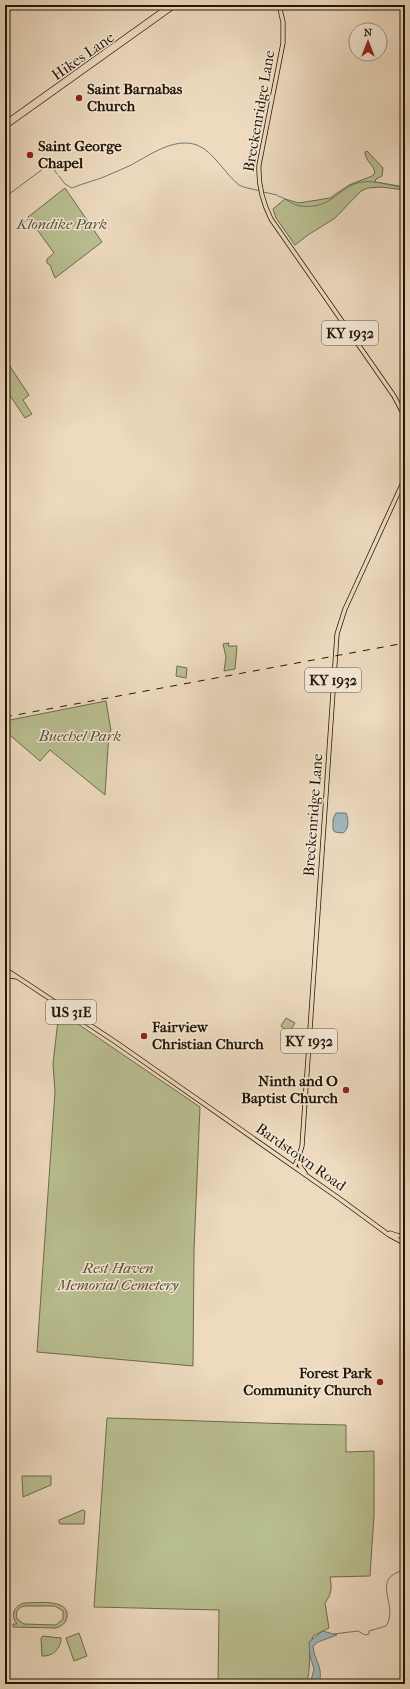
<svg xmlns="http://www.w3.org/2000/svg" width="410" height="1689" viewBox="0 0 410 1689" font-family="'IM FELL French Canon',serif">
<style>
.green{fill:#b9bf91;stroke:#6e6a4b;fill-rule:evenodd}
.water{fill:#9fb7bd;stroke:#6e7773}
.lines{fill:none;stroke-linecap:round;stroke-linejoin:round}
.stream{stroke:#6e7773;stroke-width:1}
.major-casing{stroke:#241605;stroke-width:5}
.major{stroke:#eddabf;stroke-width:3.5}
.rail{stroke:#241605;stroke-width:1;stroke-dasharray:7 7;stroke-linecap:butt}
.poi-dot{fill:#8f2418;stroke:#f3e7d5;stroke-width:1.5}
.labels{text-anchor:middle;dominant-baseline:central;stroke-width:3;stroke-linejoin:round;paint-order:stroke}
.shield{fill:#f3e7d5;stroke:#625543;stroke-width:1}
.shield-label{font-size:14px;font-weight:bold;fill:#241605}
.street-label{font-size:15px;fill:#241605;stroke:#f3e7d5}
.poi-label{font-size:15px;font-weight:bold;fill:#241605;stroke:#f3e7d5;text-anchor:start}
.park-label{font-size:15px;font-style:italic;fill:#585136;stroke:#f3e7d5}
</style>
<rect width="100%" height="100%" fill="#eddabf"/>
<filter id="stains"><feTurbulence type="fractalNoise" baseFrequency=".005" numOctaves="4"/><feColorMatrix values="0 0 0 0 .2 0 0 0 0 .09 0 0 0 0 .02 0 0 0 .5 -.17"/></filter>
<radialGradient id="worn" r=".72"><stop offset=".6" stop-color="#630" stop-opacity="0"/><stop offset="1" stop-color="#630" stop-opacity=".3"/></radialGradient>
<path class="green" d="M 367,151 L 383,168 L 382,176 L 376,179 L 375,182 L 405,187 L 405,190 L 381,187 L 368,188 L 361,191 L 335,218 L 308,235 L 295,245 L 276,218 L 273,209 L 285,199 L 299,203 L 330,198 L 349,185 L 372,176 L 375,173 C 374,165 365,161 365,152 Z
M 65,188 L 102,242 L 55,278 L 50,265 L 47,263 L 47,259 L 54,253 L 28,217 Z
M 5,359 L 29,395 L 23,400 L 32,414 L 25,418 L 5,388 Z
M 229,643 L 228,646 L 237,646 L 235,669 L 224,671 L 226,657 L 223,644 Z
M 177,666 L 187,668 L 186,678 L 176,676 Z
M 106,701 L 111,731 L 109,732 L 105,795 L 50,750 L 40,761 L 5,731 L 5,721 Z
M 59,1011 L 200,1107 L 194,1250 L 193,1366 L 37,1352 L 55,1092 L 53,1064 Z
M 286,1018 L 295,1023 L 289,1033 L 281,1026 Z
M 107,1418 C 187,1420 266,1424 346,1425 L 346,1452 L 374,1451 L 374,1515 L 370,1576 L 330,1577 C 332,1588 332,1593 325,1603 L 329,1628 L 313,1636 C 307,1652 312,1669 306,1684 L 218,1684 L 219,1610 L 94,1607 Z
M 22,1476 L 51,1476 L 51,1485 L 23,1497 Z
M 83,1510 L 85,1511 L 84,1524 L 60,1524 L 59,1522 L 59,1520 Z
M 24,1603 C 36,1603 70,1598 67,1617 C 66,1623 62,1626 56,1628 L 13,1627 L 13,1624 L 17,1624 C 10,1615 14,1606 24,1603 ZM 25,1606 L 55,1606 L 63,1611 L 63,1619 L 56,1625 L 24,1624 L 17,1619 C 15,1612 18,1607 25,1606 Z
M 79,1633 L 87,1656 L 74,1661 L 66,1638 Z
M 43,1636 L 61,1638 C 61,1648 53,1657 42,1656 L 41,1638 Z"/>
<path class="water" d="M 336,813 L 346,813 C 349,819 349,830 343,833 L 335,832 L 333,830 L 333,819 Z
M 323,1631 L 337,1635 L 318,1642 L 313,1646 C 314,1661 324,1666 319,1684 L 310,1684 L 314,1669 L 310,1656 L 309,1642 Z"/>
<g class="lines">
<path class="stream" d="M 59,176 L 65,184 L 72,188 C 83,183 95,181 106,176 C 115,172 123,169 131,165 C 150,155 174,137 197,145 C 213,151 226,175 239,185 C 244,188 254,189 260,191
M 263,192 L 277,195
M 278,196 C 286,198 292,205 300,206 C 333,210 338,186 362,182 C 376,180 392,186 405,188
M 5,197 L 47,166 L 51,165 L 57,174
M 334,1634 L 358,1631 L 365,1635 L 369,1634 L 369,1631 L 386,1626 C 400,1605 368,1578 405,1570"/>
<g class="major-casing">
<path id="major" d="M 279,5 L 283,22 L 283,43 L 259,165 C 258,185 262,201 271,219 L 394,396 L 405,417
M 5,123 L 170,5
M 5,127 L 176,5
M 5,969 L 117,1043 L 340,1199 L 389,1235 L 402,1242
M 5,979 L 10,976 L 17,977
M 299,1160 L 300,1166 L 305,1173
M 294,1167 L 298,1159 L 302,1146 L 337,634 L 345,609 L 405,478
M 390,1233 L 399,1236 L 405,1233
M 405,1245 L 405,1239"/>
</g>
<use href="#major" class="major"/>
<path class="rail" d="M 5,717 L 405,643"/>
</g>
<g class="poi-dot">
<circle cx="79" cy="98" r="4"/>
<circle cx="30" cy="155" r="4"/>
<circle cx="144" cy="1036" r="4"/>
<circle cx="346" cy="1090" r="4"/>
<circle cx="380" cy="1382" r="4"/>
</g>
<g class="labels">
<g class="shield">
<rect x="322" y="321" width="56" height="24" rx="3"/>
<rect x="305" y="668" width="56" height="24" rx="3"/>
<rect x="46" y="1000" width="50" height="24" rx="3"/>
<rect x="281" y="1029" width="56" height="24" rx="3"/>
</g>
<g class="shield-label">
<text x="350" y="333">KY 1932</text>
<text x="333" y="680">KY 1932</text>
<text x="71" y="1012">US 31E</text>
<text x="309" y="1041">KY 1932</text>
</g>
<g class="street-label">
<text transform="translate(83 56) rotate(-35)">Hikes Lane</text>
<text transform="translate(259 111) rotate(-80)">Breckenridge Lane</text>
<text transform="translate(313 815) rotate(-86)">Breckenridge Lane</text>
<text transform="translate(301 1157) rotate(35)">Bardstown Road</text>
</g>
<g class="poi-label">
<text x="87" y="89">Saint Barnabas<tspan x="87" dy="17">Church</tspan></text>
<text x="38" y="146">Saint George<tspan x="38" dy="17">Chapel</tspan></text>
<text x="152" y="1027">Fairview<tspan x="152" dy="17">Christian Church</tspan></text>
<text x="338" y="1081" text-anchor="end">Ninth and O<tspan x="338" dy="17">Baptist Church</tspan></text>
<text x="372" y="1373" text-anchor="end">Forest Park<tspan x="372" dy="17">Community Church</tspan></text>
</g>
<g class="park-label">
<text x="62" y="224">Klondike Park</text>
<text x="80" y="736">Buechel Park</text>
<text x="118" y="1268">Rest Haven<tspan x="118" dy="17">Memorial Cemetery</tspan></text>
</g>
</g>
<rect width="410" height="1689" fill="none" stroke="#eddabf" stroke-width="20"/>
<rect x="6" y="6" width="398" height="1677" fill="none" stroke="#241605" stroke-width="2"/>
<rect x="10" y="10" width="390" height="1669" fill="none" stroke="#241605"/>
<g transform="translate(368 42)"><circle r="19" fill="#f3e7d5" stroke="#a09382"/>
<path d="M0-3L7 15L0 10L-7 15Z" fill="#8f2418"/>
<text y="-6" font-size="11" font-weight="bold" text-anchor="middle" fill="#241605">N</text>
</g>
<rect width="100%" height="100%" filter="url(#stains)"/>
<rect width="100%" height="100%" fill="url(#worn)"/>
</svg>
